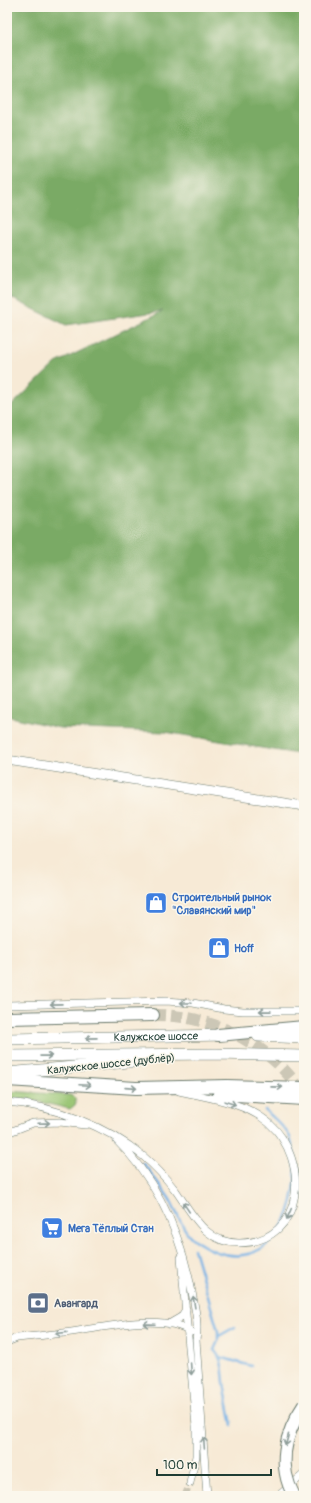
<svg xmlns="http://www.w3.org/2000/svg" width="311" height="1503" viewBox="0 0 311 1503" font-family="Pangolin,sans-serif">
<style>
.green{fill:#99c573;stroke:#5c8154}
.forest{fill:#7aaa65;stroke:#4c744c}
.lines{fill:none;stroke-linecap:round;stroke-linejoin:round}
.stream{stroke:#73b0e5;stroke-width:2.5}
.minor-tunnel{stroke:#ccc7b6;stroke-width:7;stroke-dasharray:7 3.5;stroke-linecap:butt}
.trunk-tunnel{stroke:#ccc7b6;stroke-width:12;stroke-dasharray:12 6;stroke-linecap:butt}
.minor-casing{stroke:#6b7a6d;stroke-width:8}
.tertiary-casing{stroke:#6b7a6d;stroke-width:10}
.primary-casing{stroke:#6b7a6d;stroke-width:12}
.trunk-casing{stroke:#6b7a6d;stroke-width:14}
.minor{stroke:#fff;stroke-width:7}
.tertiary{stroke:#fff;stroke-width:9}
.primary{stroke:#fff;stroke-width:11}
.trunk{stroke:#fff;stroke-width:12}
.trunk-bridge-casing{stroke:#6b7a6d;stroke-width:14;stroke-linecap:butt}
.trunk-bridge{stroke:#fff;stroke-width:12}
.oneway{stroke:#8f9e9a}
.labels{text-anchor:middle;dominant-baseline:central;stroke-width:3;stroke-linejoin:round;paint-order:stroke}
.shop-label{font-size:11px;font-weight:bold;fill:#366cbe;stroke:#fbf7ec;text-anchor:start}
.street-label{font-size:11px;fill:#1f3d34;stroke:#fbf7ec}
.service-label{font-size:11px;font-weight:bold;fill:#4e5e75;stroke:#fbf7ec;text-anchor:start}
</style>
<rect width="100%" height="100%" fill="#fbf7ec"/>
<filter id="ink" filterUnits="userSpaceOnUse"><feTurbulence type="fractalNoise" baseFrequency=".025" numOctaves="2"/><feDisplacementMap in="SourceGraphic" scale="8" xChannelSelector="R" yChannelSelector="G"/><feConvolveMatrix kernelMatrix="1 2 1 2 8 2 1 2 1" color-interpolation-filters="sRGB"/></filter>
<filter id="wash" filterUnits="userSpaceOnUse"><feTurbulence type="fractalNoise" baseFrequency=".012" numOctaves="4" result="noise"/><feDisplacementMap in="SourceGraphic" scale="16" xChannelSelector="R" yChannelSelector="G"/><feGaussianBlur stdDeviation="0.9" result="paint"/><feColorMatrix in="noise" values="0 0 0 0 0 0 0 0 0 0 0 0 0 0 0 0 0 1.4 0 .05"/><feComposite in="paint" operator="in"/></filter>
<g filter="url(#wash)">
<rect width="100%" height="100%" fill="#f7ead6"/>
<path class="green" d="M 7,1091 L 70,1095 L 75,1098 L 76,1104 L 70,1109 L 36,1101 L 7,1098 Z"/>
<path class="forest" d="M 7,7 L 304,7 L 304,755 L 165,732 L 60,728 L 7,716 L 7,410 L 56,363 L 163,311 L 66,325 L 7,296 Z"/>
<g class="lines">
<path class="stream" d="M 143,1163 C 152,1175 161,1186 169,1198 C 177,1211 182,1232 196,1241 C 268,1290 311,1204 290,1137 C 284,1126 274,1118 265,1110
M 194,1249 L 218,1331 L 218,1341 L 214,1350 C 225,1362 222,1374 225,1389 C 227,1401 230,1413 232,1426
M 219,1336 L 235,1327
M 220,1357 L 251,1366"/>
</g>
</g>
<g filter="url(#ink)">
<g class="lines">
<path class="minor-tunnel" d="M 185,1496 L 190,1483"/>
<path class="trunk-tunnel" d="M 153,1015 C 211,1014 271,1044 303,1094"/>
<g class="minor-casing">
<path id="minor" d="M 7,1005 L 166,1001 L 193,1003 L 224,1009 L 243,1011 L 304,1011
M 7,1102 C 52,1105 108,1127 143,1156 C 155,1166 166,1178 176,1191 C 193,1215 206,1244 240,1243 C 306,1242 310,1159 269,1123 C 245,1102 209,1098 179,1091
M 7,1133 L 33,1123 L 60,1122 L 85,1125
M 117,1141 C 159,1182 181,1236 192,1292 C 195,1308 199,1325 196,1340 L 207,1496
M 181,1258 L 196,1426 L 196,1456 L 190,1483
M 169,1324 L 181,1317 L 186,1309
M 7,1342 L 17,1338 C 37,1336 58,1334 78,1331 C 107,1327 166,1313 191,1332
M 278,1496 L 304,1474"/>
</g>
<g class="tertiary-casing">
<path id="tertiary" d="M 7,760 L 304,806"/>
</g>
<g class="primary-casing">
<g id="primary">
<path d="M 258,1036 L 304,1038"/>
<path id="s1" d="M 7,1039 L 226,1035"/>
<path d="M 7,1056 L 216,1054 L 304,1056"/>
<path d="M 7,1073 L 140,1061"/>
</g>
</g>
<g class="trunk-casing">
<path id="trunk" d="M 7,1018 L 153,1015
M 218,1035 L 304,1027
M 7,1080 L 136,1088 L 227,1086 L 304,1088
M 219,1094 L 304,1099"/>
</g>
<use href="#minor" class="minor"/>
<use href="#tertiary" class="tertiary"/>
<use href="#primary" class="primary"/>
<use href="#trunk" class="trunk"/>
<g class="trunk-bridge-casing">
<path id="trunk-bridge" d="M 294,1496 C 277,1465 285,1433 304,1405"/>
</g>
<use href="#trunk-bridge" class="trunk-bridge"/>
</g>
<defs><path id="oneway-shaft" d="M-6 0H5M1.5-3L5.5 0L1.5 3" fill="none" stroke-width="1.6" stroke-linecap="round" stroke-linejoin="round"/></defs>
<g class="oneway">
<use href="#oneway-shaft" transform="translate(186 1003) rotate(-177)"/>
<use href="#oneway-shaft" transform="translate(56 1004) rotate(179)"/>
<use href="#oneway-shaft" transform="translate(265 1011) rotate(-179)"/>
<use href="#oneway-shaft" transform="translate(91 1038) rotate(179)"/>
<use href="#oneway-shaft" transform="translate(46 1056) rotate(-1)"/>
<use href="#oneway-shaft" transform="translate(85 1085) rotate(3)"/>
<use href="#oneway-shaft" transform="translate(277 1087) rotate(1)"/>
<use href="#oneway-shaft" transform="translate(131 1088) rotate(4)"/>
<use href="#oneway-shaft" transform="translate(230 1103) rotate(17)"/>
<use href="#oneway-shaft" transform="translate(44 1123) rotate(-2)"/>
<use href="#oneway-shaft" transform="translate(186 1207) rotate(-124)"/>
<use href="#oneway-shaft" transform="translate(289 1214) rotate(113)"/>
<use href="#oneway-shaft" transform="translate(194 1302) rotate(-99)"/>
<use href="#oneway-shaft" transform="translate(149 1324) rotate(-178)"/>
<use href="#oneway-shaft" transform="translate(61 1333) rotate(174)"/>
<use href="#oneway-shaft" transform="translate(191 1369) rotate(86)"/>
<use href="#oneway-shaft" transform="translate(287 1440) rotate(105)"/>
<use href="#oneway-shaft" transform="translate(204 1443) rotate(-94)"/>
</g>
</g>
<defs>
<g id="shop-square" transform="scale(1.15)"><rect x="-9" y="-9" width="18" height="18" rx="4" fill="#3f7fe0" stroke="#fbf7ec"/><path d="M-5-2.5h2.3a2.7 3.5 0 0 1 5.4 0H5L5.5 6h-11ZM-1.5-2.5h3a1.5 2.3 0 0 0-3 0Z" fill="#fff"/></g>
<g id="supermarket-square" transform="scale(1.15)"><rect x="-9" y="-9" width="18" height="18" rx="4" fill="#3f7fe0" stroke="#fbf7ec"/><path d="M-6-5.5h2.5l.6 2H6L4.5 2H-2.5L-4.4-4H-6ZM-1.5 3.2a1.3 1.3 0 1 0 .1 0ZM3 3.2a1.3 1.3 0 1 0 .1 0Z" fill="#fff"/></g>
<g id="bank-square" transform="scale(1.15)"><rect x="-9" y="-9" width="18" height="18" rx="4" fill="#5c6f8a" stroke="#fbf7ec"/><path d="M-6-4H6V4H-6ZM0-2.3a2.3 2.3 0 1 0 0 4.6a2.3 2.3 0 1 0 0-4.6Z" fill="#fff"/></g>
</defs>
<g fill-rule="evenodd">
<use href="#shop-square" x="156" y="903"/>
<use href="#shop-square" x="219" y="948"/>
<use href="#supermarket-square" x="52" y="1228"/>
<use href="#bank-square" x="38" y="1303"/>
</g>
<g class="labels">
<g class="shop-label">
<text x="172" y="897">Строительный рынок<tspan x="172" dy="13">"Славянский мир"</tspan></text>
<text x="234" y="948">Hoff</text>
<text x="68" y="1228">Мега Тёплый Cтан</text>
</g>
<g class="street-label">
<text stroke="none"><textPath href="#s1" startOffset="149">Калужское шоссе</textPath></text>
<text transform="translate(111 1064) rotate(-6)">Калужское шоссе (дублёр)</text>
</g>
<g class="service-label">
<text x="54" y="1303">Авангард</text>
</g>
</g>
<rect width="311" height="1503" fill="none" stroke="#fbf7ec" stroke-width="24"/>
<path d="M157 1469v6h114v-6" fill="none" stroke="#1f3d34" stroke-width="2"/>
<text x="163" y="1469" font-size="12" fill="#1f3d34" stroke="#fbf7ec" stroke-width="3" paint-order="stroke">100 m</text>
</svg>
